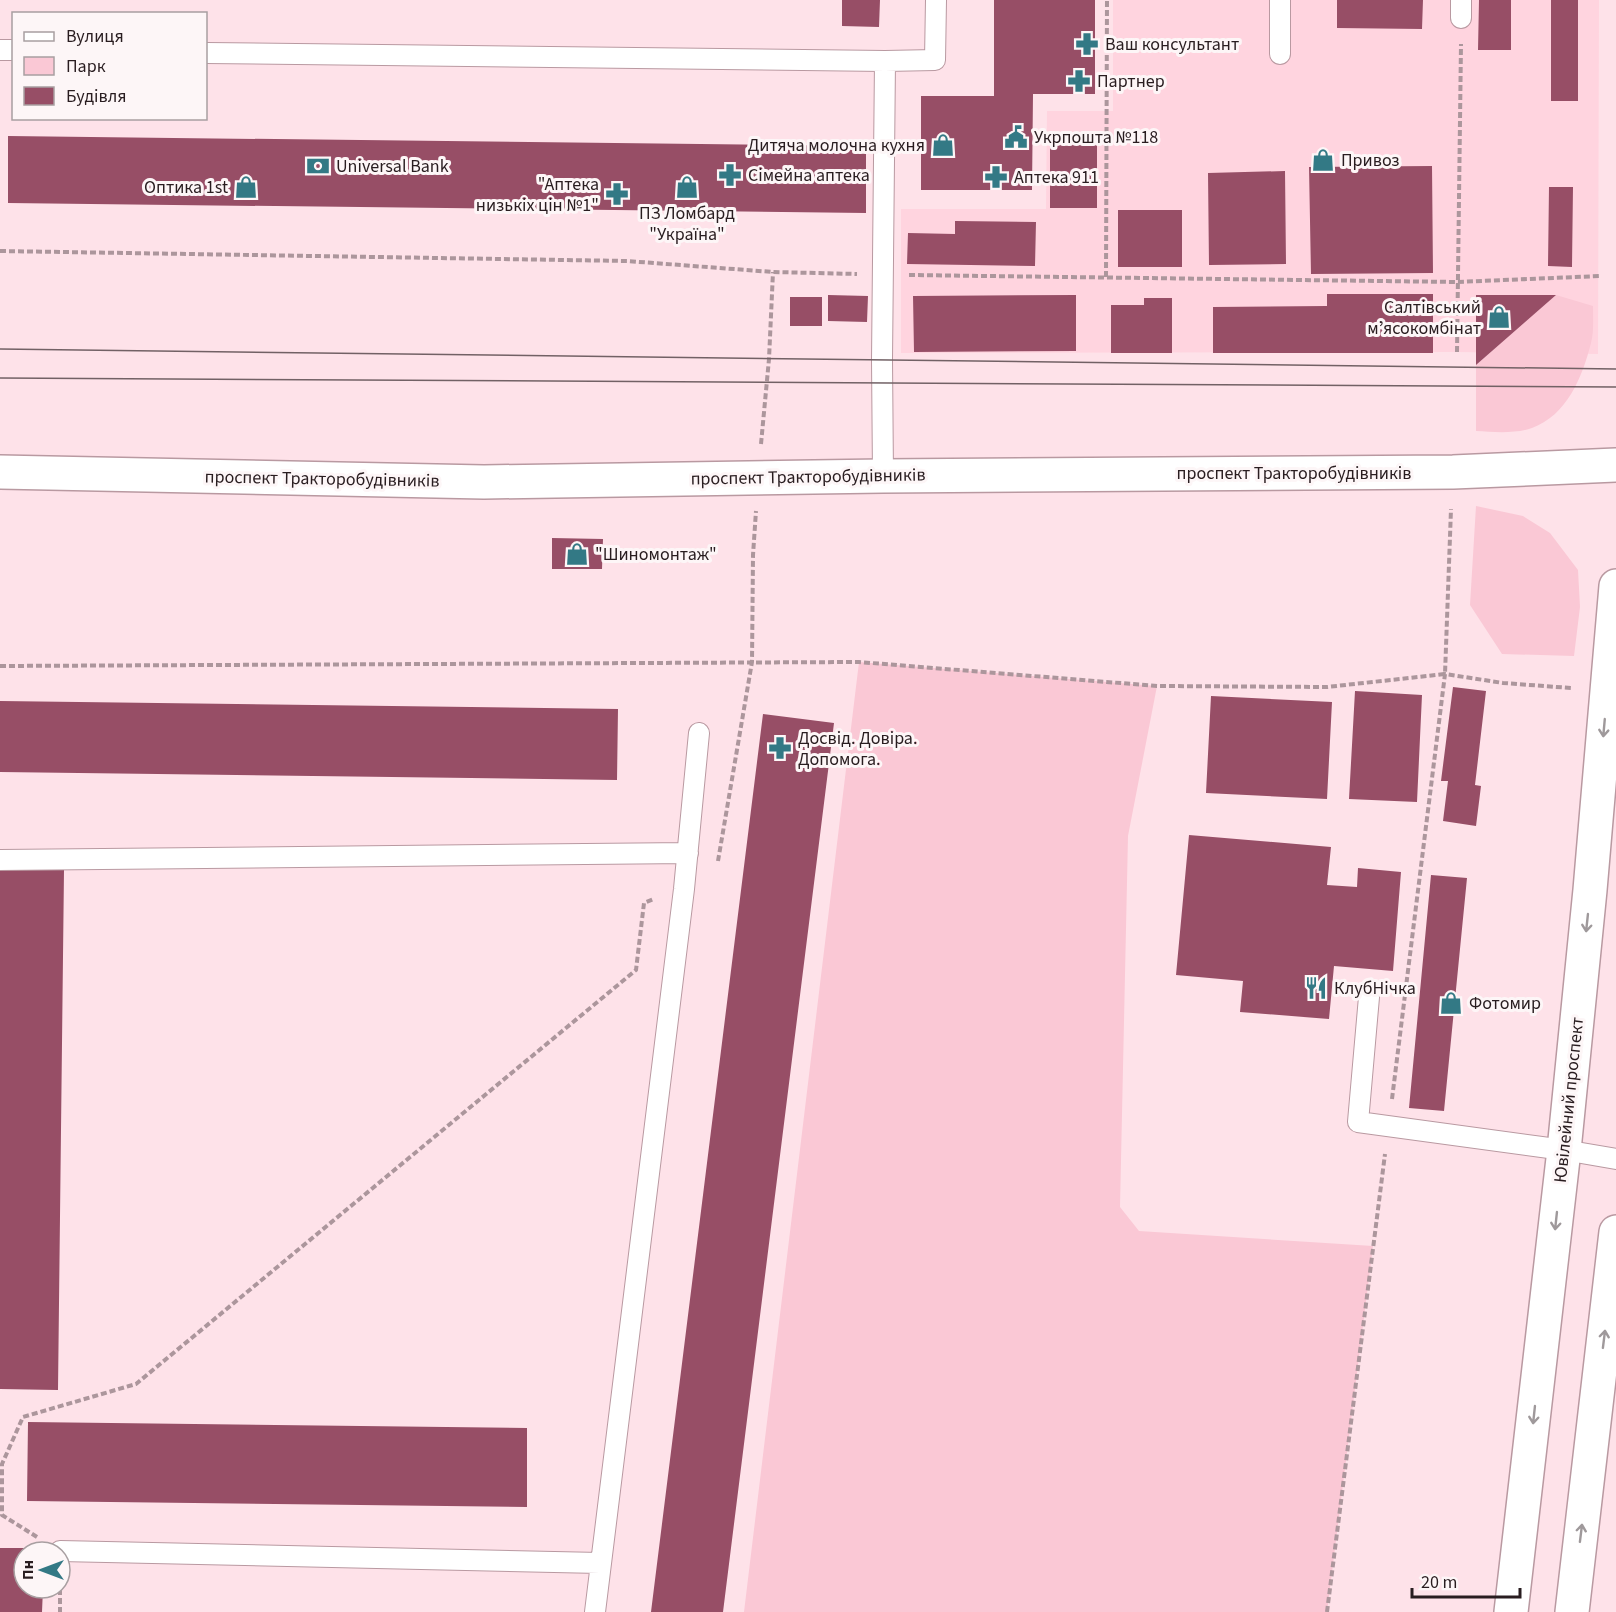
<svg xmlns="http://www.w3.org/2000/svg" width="1616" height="1612" viewBox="0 0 1616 1612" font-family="'Source Sans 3',sans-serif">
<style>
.built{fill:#ffd4df}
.green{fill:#fac8d5}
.building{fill:#974e66}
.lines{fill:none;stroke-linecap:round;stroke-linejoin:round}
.lane-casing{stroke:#b999a1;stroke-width:22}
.secondary-casing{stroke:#b999a1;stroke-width:36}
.primary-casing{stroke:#b999a1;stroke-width:36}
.path{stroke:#ac969c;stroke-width:4;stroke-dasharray:6 3;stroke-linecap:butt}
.lane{stroke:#fff;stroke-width:20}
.secondary{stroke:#fff;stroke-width:33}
.primary{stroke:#fff;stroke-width:33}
.tram{stroke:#726165;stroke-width:1.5}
.oneway{stroke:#9f999b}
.labels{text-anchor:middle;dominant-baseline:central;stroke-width:6;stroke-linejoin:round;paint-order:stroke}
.poi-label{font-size:18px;fill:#291d20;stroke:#fdf6f7;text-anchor:start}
.street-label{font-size:18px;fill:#291d20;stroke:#fdf6f7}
</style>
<rect width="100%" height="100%" fill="#fee2e9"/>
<path class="built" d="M 1113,0 L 1599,0 L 1598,354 L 1457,352 L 901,353 L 901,209 L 1046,209 L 1047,111 L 1113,111 Z"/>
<path class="green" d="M 1556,295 L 1593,306 C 1593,318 1594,332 1591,343 C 1582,378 1567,415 1532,428 C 1515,434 1493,432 1476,431 L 1476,365 Z
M 1476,506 L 1523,516 L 1550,533 L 1578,570 L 1580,607 L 1574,656 L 1502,654 L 1470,605 Z
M 859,662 L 1157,686 L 1128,836 L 1120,1207 L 1139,1231 L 1373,1246 L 1327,1612 L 744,1612 Z"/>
<path class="building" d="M 842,0 L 880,0 L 879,27 L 842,26 Z
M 994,0 L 1095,0 L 1095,94 L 1033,94 L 1032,190 L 921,190 L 921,96 L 994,96 Z
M 1337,0 L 1423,0 L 1422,29 L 1337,28 Z
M 1479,0 L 1511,0 L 1511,50 L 1478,50 Z
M 1551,0 L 1578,0 L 1578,101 L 1551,101 Z
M 8,136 L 866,146 L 866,213 L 8,203 Z
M 1050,139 L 1097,139 L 1097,208 L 1050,208 Z
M 1432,166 L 1433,273 L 1311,274 L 1309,167 Z
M 1285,171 L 1286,264 L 1209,265 L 1208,173 Z
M 1549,187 L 1573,187 L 1572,267 L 1548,266 Z
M 1118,210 L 1182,210 L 1182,267 L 1118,267 Z
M 955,221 L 1036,222 L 1035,266 L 907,264 L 908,233 L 955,234 Z
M 1327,294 L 1433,294 L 1433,353 L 1213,353 L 1213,307 L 1327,306 Z
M 828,295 L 868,296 L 867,322 L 828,321 Z
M 1076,295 L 1076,351 L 914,352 L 913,296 Z
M 1476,295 L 1556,295 L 1476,365 Z
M 790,297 L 822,297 L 822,326 L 790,326 Z
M 1144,298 L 1172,298 L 1172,353 L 1111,353 L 1111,305 L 1144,305 Z
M 552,538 L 603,539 L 602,569 L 552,569 Z
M 1453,687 L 1486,691 L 1475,785 L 1481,786 L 1476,826 L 1443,821 L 1448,781 L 1441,781 Z
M 1355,691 L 1422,695 L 1417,802 L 1349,799 Z
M 1211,696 L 1332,702 L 1327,799 L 1206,793 Z
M 0,701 L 618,709 L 617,780 L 0,772 Z
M 763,714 L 834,723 L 723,1612 L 651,1612 Z
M 1189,835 L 1331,847 L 1327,885 L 1357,887 L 1358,868 L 1401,872 L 1393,971 L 1334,966 L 1329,1019 L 1240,1012 L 1243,981 L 1176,975 Z
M 0,869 L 64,870 L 58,1390 L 0,1389 Z
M 1431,875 L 1467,878 L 1444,1111 L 1409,1108 Z
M 28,1422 L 527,1428 L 527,1507 L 27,1501 Z
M 0,1548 L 43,1548 L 43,1552 L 24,1552 L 24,1588 L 43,1588 L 42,1612 L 0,1612 Z"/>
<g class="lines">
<g class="lane-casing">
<path id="lane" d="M 1280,0 L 1280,54
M 1461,0 L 1461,18
M 0,50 L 14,50
M 206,53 L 885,61 L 935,60 L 936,0
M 883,476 L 882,360 L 885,61
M 0,860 L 688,853
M 1369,997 L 1358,1122 L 1564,1150 L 1616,1159
M 60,1551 L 600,1563
M 595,1612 L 684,889 L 699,733"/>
</g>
<g class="secondary-casing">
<path id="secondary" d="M 0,472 L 484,482 L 883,476 L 1453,472 L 1616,465"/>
</g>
<g class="primary-casing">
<path id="primary" d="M 1511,1612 L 1564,1150 L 1590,890 L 1616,586
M 1572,1612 L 1616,1232"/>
</g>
<path class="path" d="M 0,251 L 627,261 L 773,272 L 857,274
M 909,275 L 1458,282 L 1600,276
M 1106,277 L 1107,0
M 1457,352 L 1461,44
M 761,444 L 769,359 L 773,272
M 0,666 L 859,662 L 1157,686 L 1327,687 L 1445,674 L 1451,509
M 718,861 L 752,662 L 753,555 L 756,511
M 1392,1099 L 1445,674 L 1503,683 L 1571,688 L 1571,686
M 37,1537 L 2,1515 L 2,1464 L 23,1417 L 136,1384 L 636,970 L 644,903 L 654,899
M 60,1580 L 60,1612
M 1327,1612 L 1385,1154"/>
<use href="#lane" class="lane"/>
<use href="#secondary" class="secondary"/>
<use href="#primary" class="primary"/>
<path class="tram" d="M 0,349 L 1616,369
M 0,378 L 1616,387"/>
</g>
<defs><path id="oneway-shaft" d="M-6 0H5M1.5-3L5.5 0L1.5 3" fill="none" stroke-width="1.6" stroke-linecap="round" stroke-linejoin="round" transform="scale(1.5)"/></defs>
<g class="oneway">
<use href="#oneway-shaft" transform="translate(1604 728) rotate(95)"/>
<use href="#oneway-shaft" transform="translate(1587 923) rotate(96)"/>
<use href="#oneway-shaft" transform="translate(1556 1221) rotate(96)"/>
<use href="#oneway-shaft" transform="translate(1604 1339) rotate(-83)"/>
<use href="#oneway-shaft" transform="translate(1534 1415) rotate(96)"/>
<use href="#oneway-shaft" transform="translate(1581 1533) rotate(-83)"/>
</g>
<defs>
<g id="pharmacy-bare" transform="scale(1.8)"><path d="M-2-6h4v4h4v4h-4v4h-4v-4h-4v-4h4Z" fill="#337985" stroke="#fdf6f7" stroke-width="2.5" paint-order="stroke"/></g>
<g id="civic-bare" transform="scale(1.8)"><path d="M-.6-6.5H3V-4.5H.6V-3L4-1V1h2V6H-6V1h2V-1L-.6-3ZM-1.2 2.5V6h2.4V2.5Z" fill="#337985" stroke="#fdf6f7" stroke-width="2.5" paint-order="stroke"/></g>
<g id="shop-bare" transform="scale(1.8)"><path d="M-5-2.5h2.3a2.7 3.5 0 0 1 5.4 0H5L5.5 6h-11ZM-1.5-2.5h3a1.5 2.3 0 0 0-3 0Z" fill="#337985" stroke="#fdf6f7" stroke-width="2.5" paint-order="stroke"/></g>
<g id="bank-bare" transform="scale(1.8)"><path d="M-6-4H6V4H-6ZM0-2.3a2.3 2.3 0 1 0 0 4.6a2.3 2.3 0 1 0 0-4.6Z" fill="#337985" stroke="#fdf6f7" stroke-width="2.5" paint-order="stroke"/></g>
<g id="restaurant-bare" transform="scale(1.8)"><path d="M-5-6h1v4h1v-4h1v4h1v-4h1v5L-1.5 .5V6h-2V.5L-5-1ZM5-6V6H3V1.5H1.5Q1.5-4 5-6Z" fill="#337985" stroke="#fdf6f7" stroke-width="2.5" paint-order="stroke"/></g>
</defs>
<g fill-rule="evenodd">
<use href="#pharmacy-bare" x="1087" y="44"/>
<use href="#pharmacy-bare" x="1079" y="81"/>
<use href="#civic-bare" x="1016" y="137"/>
<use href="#shop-bare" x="943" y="145"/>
<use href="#shop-bare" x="1323" y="160"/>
<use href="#bank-bare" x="318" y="166"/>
<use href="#pharmacy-bare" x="730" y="175"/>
<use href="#pharmacy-bare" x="996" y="177"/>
<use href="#shop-bare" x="246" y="187"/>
<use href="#shop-bare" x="687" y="187"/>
<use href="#pharmacy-bare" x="617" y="194"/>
<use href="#shop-bare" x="1499" y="317"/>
<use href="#shop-bare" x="577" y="554"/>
<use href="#pharmacy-bare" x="780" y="748"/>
<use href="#restaurant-bare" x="1316" y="988"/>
<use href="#shop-bare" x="1451" y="1003"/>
</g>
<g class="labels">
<g class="poi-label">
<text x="1105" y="44">Ваш консультант</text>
<text x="1097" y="81">Партнер</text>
<text x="1034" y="137">Укрпошта №118</text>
<text x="925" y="145" text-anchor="end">Дитяча молочна кухня</text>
<text x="1341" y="160">Привоз</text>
<text x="336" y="166">Universal Bank</text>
<text x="748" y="175">Сімейна аптека</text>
<text x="1014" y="177">Аптека 911</text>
<text x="599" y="184" text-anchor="end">"Аптека<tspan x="599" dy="21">низькіх цін №1"</tspan></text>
<text x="228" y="187" text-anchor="end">Оптика 1st</text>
<text x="687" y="213" text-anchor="middle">ПЗ Ломбард<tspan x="687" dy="21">"Україна"</tspan></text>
<text x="1481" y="307" text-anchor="end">Салтівський<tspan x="1481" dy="21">мʼясокомбінат</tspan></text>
<text x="595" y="554">"Шиномонтаж"</text>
<text x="798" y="738">Досвід. Довіра.<tspan x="798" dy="21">Допомога.</tspan></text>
<text x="1334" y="988">КлубНічка</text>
<text x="1469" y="1003">Фотомир</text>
</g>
<g class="street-label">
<text x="1294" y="473">проспект Тракторобудівників</text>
<text transform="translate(808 477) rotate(-1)">проспект Тракторобудівників</text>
<text transform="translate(322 479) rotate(1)">проспект Тракторобудівників</text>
<text transform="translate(1569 1100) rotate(-84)">Ювілейний проспект</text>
</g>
</g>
<rect x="12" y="12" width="195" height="108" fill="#fdf6f7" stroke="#a89fa1" stroke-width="1.5"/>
<rect x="24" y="32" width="30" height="9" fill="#ffffff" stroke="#a89fa1" stroke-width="1.5"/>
<text x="66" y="42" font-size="18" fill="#291d20">Вулиця</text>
<rect x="24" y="57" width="30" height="18" fill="#fac8d5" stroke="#a89fa1" stroke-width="1.5"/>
<text x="66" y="72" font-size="18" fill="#291d20">Парк</text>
<rect x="24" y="87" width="30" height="18" fill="#974e66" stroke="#a89fa1" stroke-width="1.5"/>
<text x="66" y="102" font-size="18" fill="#291d20">Будівля</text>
<g transform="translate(42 1570) rotate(270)"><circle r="28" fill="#fdf6f7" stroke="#a89fa1" stroke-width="1.5"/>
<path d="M0-4.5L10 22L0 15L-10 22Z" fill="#337985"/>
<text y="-9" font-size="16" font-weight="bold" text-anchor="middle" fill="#291d20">Пн</text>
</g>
<path d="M1412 1588v9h108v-9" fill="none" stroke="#291d20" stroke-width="3"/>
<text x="1421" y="1588" font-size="18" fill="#291d20" stroke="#fdf6f7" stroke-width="4.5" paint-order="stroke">20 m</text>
</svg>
